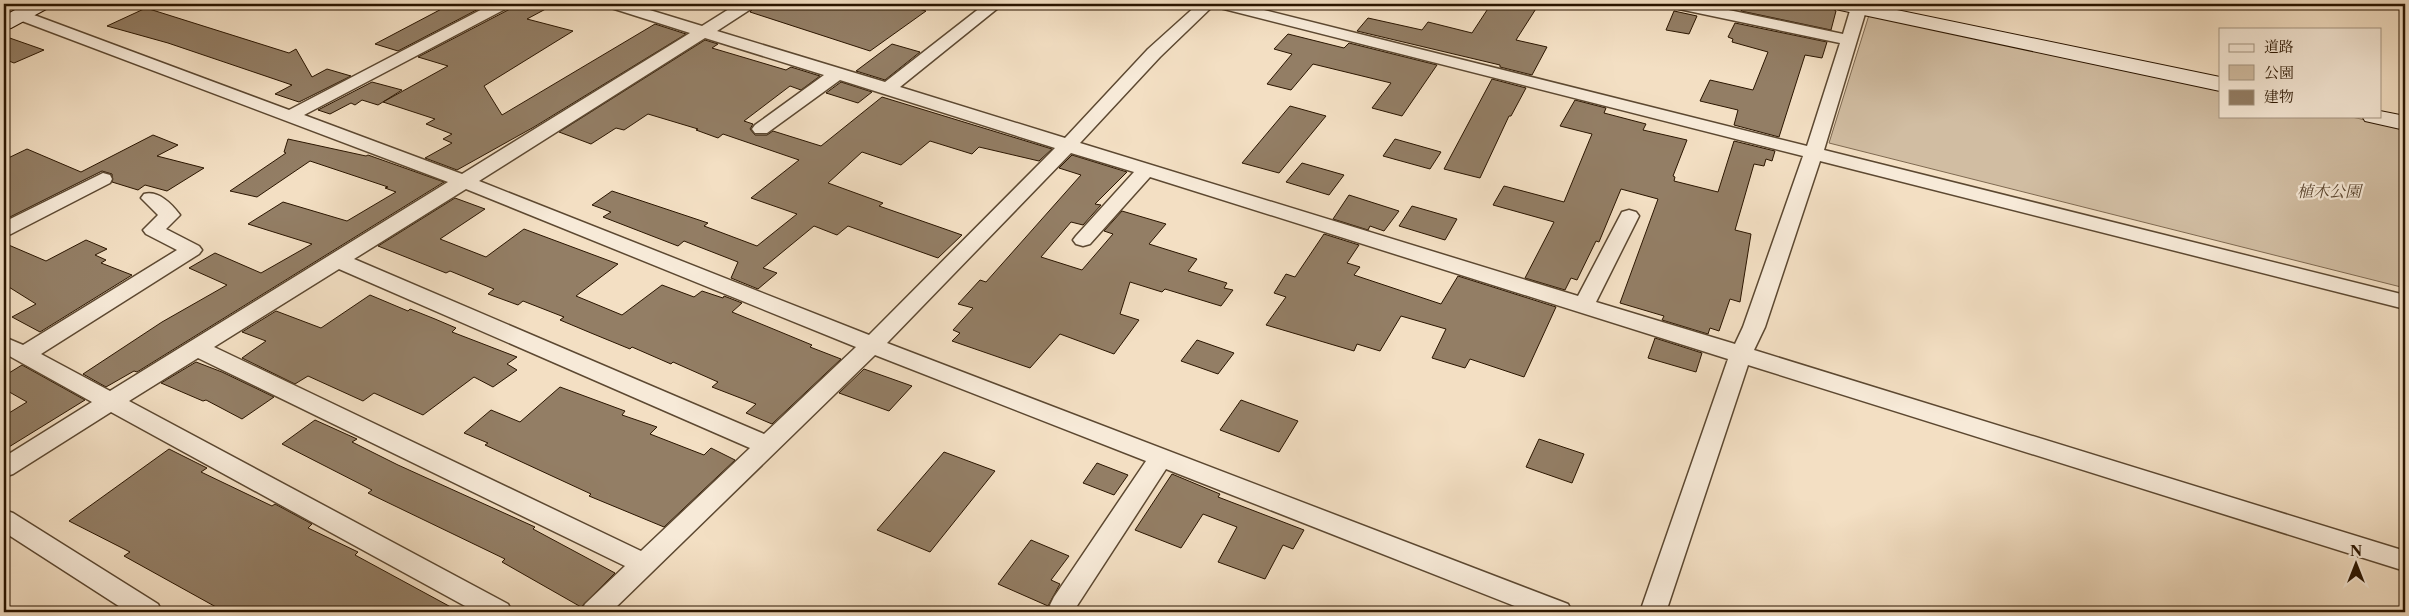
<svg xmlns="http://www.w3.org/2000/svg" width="2409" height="616" viewBox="0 0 2409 616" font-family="'Libre Caslon Text','Noto Serif JP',serif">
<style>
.green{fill:#d1bda2;stroke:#7e6951}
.building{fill:#937e65;stroke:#2a1500}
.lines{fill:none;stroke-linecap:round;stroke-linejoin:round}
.street-casing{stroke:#5c4831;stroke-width:3}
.secondary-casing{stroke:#2a1500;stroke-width:2}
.street{fill:#f7ead8;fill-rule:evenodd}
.secondary{fill:#f7ead8;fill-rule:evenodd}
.labels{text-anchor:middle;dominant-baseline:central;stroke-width:4.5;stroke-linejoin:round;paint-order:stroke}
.park-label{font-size:16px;font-style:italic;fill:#5c4731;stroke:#f7ead8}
</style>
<rect width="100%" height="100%" fill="#f3dfc3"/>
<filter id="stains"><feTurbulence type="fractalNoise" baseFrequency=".004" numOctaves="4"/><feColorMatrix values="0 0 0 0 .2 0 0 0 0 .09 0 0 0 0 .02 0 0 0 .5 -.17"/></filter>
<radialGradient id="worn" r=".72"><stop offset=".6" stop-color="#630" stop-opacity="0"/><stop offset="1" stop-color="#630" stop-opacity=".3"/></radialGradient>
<path class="green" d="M 1869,15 L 2220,89 L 2220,116 L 2347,116 L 2403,128 L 2405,135 L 2405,288 L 1829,143 Z"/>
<path class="building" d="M 451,4 L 488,4 L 398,51 L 375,44 Z
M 513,4 L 555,4 L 527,19 L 573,31 L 484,86 L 502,115 L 655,24 L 686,34 L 534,127 L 457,170 L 425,158 L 452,143 L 443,139 L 452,134 L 426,124 L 435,119 L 383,102 L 448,66 L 418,57 L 510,9 Z
M 758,4 L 899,4 L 926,11 L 870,51 L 750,12 Z
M 1491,4 L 1539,4 L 1516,40 L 1547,47 L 1532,75 L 1500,67 L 1500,65 L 1357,31 L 1368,18 L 1422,30 L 1428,22 L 1472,33 Z
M 1744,4 L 1816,4 L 1830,7 L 1836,11 L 1831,30 L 1741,11 Z
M 146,8 L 289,53 L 296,49 L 312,77 L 327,69 L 351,76 L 299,102 L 275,94 L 292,85 L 168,43 L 107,26 Z
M 1674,11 L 1697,16 L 1689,34 L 1666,30 Z
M 1735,23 L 1827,42 L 1822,58 L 1805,55 L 1779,137 L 1734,125 L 1738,110 L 1700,101 L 1710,80 L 1753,90 L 1768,52 L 1732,42 L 1733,39 L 1728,37 Z
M 1288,34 L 1344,48 L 1349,43 L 1437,65 L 1402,116 L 1372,108 L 1391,83 L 1313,64 L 1291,90 L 1267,84 L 1292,54 L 1274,49 Z
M 4,36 L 44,50 L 14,63 L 4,59 Z
M 705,40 L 718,44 L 712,48 L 786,70 L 791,67 L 820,76 L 801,90 L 790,86 L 744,121 L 753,124 L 750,129 L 755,135 L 767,135 L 773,131 L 821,146 L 882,97 L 1052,149 L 1039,161 L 979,147 L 972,154 L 930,141 L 901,165 L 862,152 L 828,183 L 883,203 L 879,206 L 962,235 L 938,258 L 848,226 L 837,235 L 814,226 L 763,268 L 777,273 L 758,289 L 731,278 L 738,262 L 684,241 L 678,246 L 603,217 L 611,212 L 592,205 L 612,191 L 708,223 L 704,226 L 757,246 L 797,214 L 751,198 L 799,160 L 723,134 L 718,138 L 696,130 L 698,129 L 648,114 L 624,130 L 616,128 L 591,144 L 559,132 Z
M 892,44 L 920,52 L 885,80 L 856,71 Z
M 1492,79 L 1526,88 L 1511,116 L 1509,116 L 1480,178 L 1444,169 Z
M 372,82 L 402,90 L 378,105 L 362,100 L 355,105 L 351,103 L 330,114 L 318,110 Z
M 841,82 L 872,92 L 858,103 L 826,93 Z
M 1575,100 L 1606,108 L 1604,113 L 1646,124 L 1643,130 L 1687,140 L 1673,176 L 1675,177 L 1674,181 L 1718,192 L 1734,141 L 1775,151 L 1772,161 L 1766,159 L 1764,166 L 1754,164 L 1735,230 L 1751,234 L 1740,302 L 1730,299 L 1719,331 L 1710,328 L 1708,334 L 1662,320 L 1664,316 L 1620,303 L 1658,199 L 1621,189 L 1599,242 L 1596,241 L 1577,280 L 1571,278 L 1565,290 L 1525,278 L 1554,222 L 1493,205 L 1504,186 L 1564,202 L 1592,134 L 1560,126 Z
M 1290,106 L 1326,116 L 1279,173 L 1242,163 Z
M 153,135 L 178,145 L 157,156 L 204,168 L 167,191 L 145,185 L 138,190 L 112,182 L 112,174 L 102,171 L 4,220 L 4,160 L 27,149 L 81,172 Z
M 288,139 L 366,156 L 368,155 L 444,182 L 137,372 L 134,371 L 106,387 L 83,374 L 162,322 L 227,285 L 189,268 L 215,253 L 261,273 L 312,244 L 248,224 L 283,202 L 347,221 L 396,192 L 385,188 L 388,187 L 310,161 L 257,197 L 230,191 L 286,153 L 284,152 Z
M 1395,139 L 1441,152 L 1430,169 L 1383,156 Z
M 1072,155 L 1127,172 L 1095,204 L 1101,205 L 1083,225 L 1071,222 L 1041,257 L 1082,270 L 1113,234 L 1104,231 L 1122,211 L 1166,224 L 1149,244 L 1197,259 L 1188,271 L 1227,283 L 1224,288 L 1233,290 L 1221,306 L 1165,289 L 1162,292 L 1130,282 L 1120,314 L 1139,320 L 1114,354 L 1060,334 L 1030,368 L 952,341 L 960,333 L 953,330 L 973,308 L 958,304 L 980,280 L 986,282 L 1081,175 L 1059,168 Z
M 1302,163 L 1344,175 L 1329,195 L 1286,182 Z
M 1349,195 L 1399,211 L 1384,231 L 1370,226 L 1368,230 L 1333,219 Z
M 455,198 L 485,209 L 440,239 L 486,257 L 524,229 L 618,264 L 576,296 L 622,315 L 662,285 L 694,297 L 702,291 L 723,298 L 724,296 L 742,303 L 732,312 L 812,345 L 810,347 L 841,359 L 772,424 L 746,413 L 756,404 L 712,387 L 718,382 L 673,362 L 671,364 L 632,347 L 630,349 L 591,333 L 560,320 L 564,317 L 523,301 L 518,305 L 488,294 L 494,289 L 450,271 L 446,273 L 378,246 Z
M 1412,206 L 1457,219 L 1445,240 L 1399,226 Z
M 1324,234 L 1359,245 L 1347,263 L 1360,267 L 1354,275 L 1441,304 L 1458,276 L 1556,307 L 1524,377 L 1470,359 L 1465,368 L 1432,358 L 1446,329 L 1401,316 L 1380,351 L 1357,344 L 1354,351 L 1266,325 L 1286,297 L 1274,293 L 1286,274 L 1295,277 Z
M 86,240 L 107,249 L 95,255 L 106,260 L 101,263 L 132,275 L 40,332 L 12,317 L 36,304 L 4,284 L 4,243 L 46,261 Z
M 370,295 L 408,311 L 410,309 L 435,319 L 456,328 L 452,332 L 517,357 L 507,364 L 517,370 L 493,387 L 474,377 L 423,415 L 374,393 L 363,401 L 308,376 L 295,384 L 242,358 L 266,341 L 242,332 L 276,311 L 321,328 Z
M 1655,338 L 1702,353 L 1696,372 L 1648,358 Z
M 1197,340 L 1234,353 L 1218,374 L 1181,361 Z
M 196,362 L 222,372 L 274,397 L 242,419 L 206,400 L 203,401 L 161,383 Z
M 22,365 L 85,400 L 4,450 L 4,416 L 27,402 L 4,389 L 4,376 Z
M 864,369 L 912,386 L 889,411 L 839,393 Z
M 560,387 L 625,411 L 622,415 L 657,427 L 650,434 L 704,455 L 711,448 L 735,460 L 664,527 L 589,496 L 591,494 L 485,445 L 488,443 L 464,433 L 491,410 L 520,422 Z
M 1241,400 L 1298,421 L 1279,452 L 1220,430 Z
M 315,420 L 357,439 L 352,442 L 398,465 L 535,527 L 533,529 L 615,573 L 581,607 L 502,562 L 505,559 L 368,493 L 372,490 L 282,444 Z
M 1539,439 L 1584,454 L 1572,483 L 1526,467 Z
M 169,449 L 207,468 L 201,472 L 272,506 L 275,504 L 312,524 L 308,528 L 358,552 L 355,555 L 460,612 L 225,612 L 124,556 L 130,552 L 69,521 Z
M 944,452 L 995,471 L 930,552 L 877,530 Z
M 1097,463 L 1128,475 L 1114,495 L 1083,483 Z
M 1172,474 L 1220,494 L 1218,497 L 1304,530 L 1293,549 L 1283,545 L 1265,579 L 1218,562 L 1237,527 L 1203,514 L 1181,548 L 1135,530 Z
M 1031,540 L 1069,556 L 1051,580 L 1060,584 L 1048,606 L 998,584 Z"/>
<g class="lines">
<g class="street-casing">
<path id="street" d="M 492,4 L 511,4 L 509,7 L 304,115 L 462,174 L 690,33 L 608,7 L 606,4 L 630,4 L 702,26 L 737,4 L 756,4 L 754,7 L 717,31 L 885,82 L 985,4 L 1003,4 L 900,87 L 1065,138 L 1148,49 L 1198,4 L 1240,4 L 1807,146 L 1840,43 L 1679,9 L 1671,4 L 1700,4 L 1843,34 L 1852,4 L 1868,4 L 1824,150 L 2405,295 L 2405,309 L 1820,161 L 1765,327 L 1754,350 L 2405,551 L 2405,571 L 1748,365 L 1666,612 L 1640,612 L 1728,359 L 1150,177 L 1090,244 L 1083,246 L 1076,244 L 1073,240 L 1076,236 L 1134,172 L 1071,153 L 887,343 L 1568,604 L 1572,612 L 1530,612 L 1166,469 L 1073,612 L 1053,612 L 1050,605 L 1054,597 L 1146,461 L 875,355 L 611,612 L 581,612 L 585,604 L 625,566 L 198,358 L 129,401 L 508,604 L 512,612 L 476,612 L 111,412 L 13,474 L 4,477 L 4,457 L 92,402 L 4,353 L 4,337 L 23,345 L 177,250 L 146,234 L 143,230 L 158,215 L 141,198 L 144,194 C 158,190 172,204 180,215 L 166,229 L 199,246 L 202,250 L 199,254 L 41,354 L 110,391 L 448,182 L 14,18 L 12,15 L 14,12 L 26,12 L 289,110 ZM 1214,5 L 1216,7 L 1803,156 L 1743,327 L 1735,344 L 1596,302 L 1639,216 L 1636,212 L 1629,210 L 1622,212 L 1578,296 L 1080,143 L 1160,57 ZM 705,38 L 824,75 L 755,125 L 752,129 L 755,133 L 767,133 L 840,80 L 1055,148 L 869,335 L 479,181 ZM 466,189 L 856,347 L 764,434 L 354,259 ZM 339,269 L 750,448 L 641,551 L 214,347 Z
M 103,173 L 110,175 L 112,179 L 110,183 L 11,234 L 4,236 L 4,222 Z
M 4,510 L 13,513 L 158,604 L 162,612 L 128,612 L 4,532 Z"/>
</g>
<g class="secondary-casing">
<path id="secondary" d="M 26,4 L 51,4 L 48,8 L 11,28 L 4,30 L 4,16 Z
M 1830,4 L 1868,4 L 2220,77 L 2220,91 L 1840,10 L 1833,8 Z
M 2380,111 L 2405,116 L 2405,130 L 2365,121 L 2362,116 L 2380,116 Z"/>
</g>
<use href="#street" class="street"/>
<use href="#secondary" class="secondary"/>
</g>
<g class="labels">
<g class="park-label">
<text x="2329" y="191">植木公園</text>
</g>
</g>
<rect width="2409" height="616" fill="none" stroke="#f3dfc3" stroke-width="20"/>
<rect x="5" y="5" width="2399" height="606" fill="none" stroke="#2a1500" stroke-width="2.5"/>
<rect x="10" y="10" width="2389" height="596" fill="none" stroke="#2a1500"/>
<rect x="2219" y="28" width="162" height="90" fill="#f7ead8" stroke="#a59582"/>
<rect x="2229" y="44" width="25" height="8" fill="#f7ead8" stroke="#a59582"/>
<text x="2264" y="52" font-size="15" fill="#2a1500">道路</text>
<rect x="2229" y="65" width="25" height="15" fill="#d1bda2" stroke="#a59582"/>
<text x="2264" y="78" font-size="15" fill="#2a1500">公園</text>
<rect x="2229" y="90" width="25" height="15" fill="#937e65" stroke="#a59582"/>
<text x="2264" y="102" font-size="15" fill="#2a1500">建物</text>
<g transform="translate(2356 564)" stroke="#f7ead8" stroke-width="4" paint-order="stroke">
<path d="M0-4L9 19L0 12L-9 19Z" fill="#2a1500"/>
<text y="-8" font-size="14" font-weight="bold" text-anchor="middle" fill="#2a1500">N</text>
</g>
<rect width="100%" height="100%" filter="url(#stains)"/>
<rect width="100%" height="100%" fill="url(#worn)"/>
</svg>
